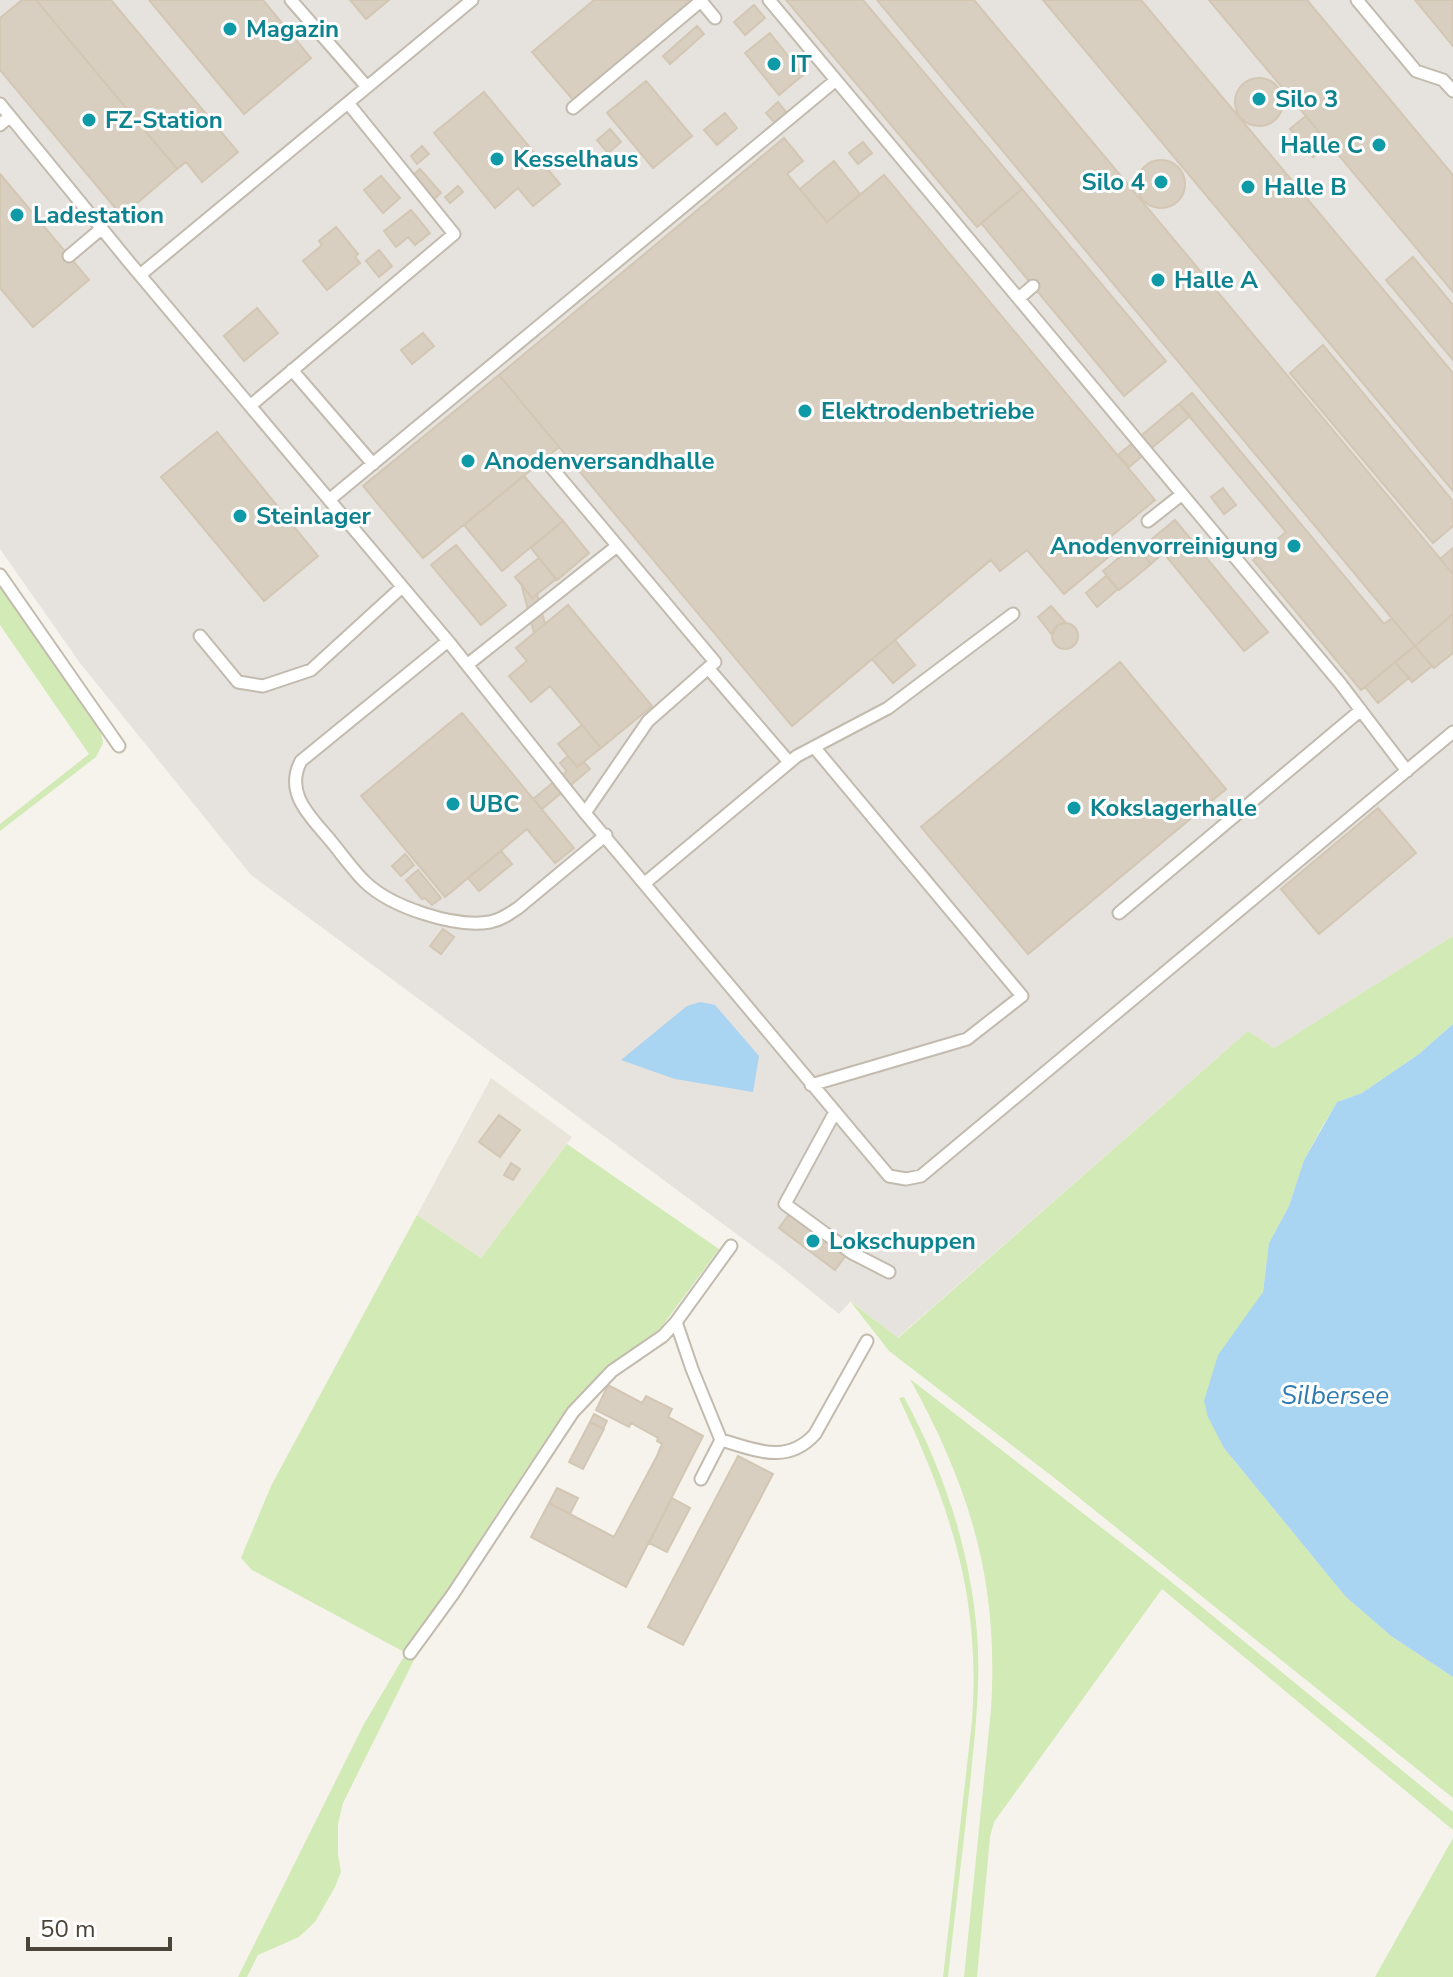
<svg xmlns="http://www.w3.org/2000/svg" width="1453" height="1977" viewBox="0 0 1453 1977" font-family="'Nunito Sans',sans-serif">
<style>
.residential{fill:#eae5da}
.industrial{fill:#e6e2dd}
.green{fill:#d2eab5}
.water{fill:#a9d4f2}
.building{fill:#d8cfc1;stroke:#d3c7b4;stroke-width:2}
.lines{fill:none;stroke-linecap:round;stroke-linejoin:round}
.lane-casing{stroke:#c2bbae;stroke-width:15}
.lane{stroke:#fff;stroke-width:11}
.culture-dot{fill:#0f9aa8;stroke:#fff;stroke-width:3}
.labels{text-anchor:middle;dominant-baseline:central;stroke-width:6;stroke-linejoin:round;paint-order:stroke}
.culture-label{font-size:24px;font-weight:bold;fill:#0d838f;stroke:#fff;text-anchor:start}
.water-label{font-size:26px;font-style:italic;fill:#2e7ab2;stroke:#fff}
</style>
<rect width="100%" height="100%" fill="#f6f3ec"/>
<path class="residential" d="M 491,1078 L 572,1137 L 481,1258 L 417,1215 Z"/>
<path class="industrial" d="M 0,0 L 1453,0 L 1453,936 L 1274,1048 L 1248,1031 L 897,1338 L 851,1301 L 839,1314 L 780,1266 L 251,875 L 80,663 L 0,549 Z"/>
<path class="green" d="M 0,584 L 100,727 L 103,743 L 96,757 L 0,831 L 0,824 L 89,754 L 0,625 Z
M 1453,936 L 1453,1024 L 1419,1054 L 1362,1093 L 1337,1102 L 1322,1127 L 1304,1160 L 1289,1206 L 1269,1243 L 1263,1292 L 1250,1313 L 1224,1448 L 1345,1596 L 1391,1636 L 1453,1677 L 1453,1798 L 1057,1480 L 889,1351 L 850,1301 L 898,1338 L 1248,1031 L 1274,1048 Z
M 567,1144 L 719,1249 L 660,1329 L 609,1365 L 566,1409 L 406,1652 L 415,1658 L 343,1803 L 338,1824 L 338,1854 L 341,1872 L 335,1887 L 315,1922 L 299,1937 L 258,1955 L 247,1977 L 238,1977 L 364,1724 L 406,1653 L 252,1570 L 241,1558 L 271,1486 L 417,1215 L 481,1258 Z
M 910,1379 L 1169,1580 L 1453,1812 L 1453,1830 L 1162,1589 L 994,1822 L 990,1837 L 977,1977 L 964,1977 L 991,1710 C 999,1582 971,1490 910,1379 Z
M 904,1397 C 944,1471 970,1549 977,1633 C 981,1683 975,1734 970,1784 C 963,1848 955,1913 948,1977 L 943,1977 L 972,1721 C 981,1598 951,1508 899,1398 Z
M 1453,1838 L 1453,1977 L 1375,1977 Z"/>
<path class="water" d="M 700,1002 L 715,1005 L 759,1056 L 753,1092 L 675,1079 L 621,1060 L 687,1006 Z
M 1453,1024 L 1453,1677 L 1391,1636 L 1345,1596 L 1224,1448 L 1208,1417 L 1204,1401 L 1218,1355 L 1263,1292 L 1269,1243 L 1289,1206 L 1304,1160 L 1337,1102 L 1362,1093 L 1419,1054 Z"/>
<path class="building" d="M 22,0 L 36,0 L 177,169 L 122,216 L 0,70 L 0,18 Z
M 36,0 L 111,0 L 238,152 L 202,182 L 186,162 L 177,169 Z
M 149,0 L 263,0 L 311,58 L 244,114 Z
M 350,0 L 389,0 L 366,19 Z
M 594,0 L 697,0 L 575,102 L 532,52 Z
M 786,0 L 863,0 L 1022,189 L 977,227 Z
M 877,0 L 974,0 L 1453,574 L 1453,614 L 1415,646 Z
M 1043,0 L 1141,0 L 1453,373 L 1453,491 Z
M 1209,0 L 1307,0 L 1453,175 L 1453,292 Z
M 1415,0 L 1453,0 L 1453,46 Z
M 754,5 L 765,18 L 745,35 L 734,22 Z
M 697,26 L 704,34 L 670,64 L 663,56 Z
M 770,33 L 803,75 L 779,95 L 745,53 Z
M1235 102a24 24 0 1 1 48 0a24 24 0 1 1-48 0Z
M 646,81 L 692,136 L 653,168 L 607,113 Z
M 484,92 L 560,184 L 533,206 L 518,188 L 495,208 L 434,133 Z
M 778,102 L 787,113 L 775,123 L 766,113 Z
M 725,113 L 737,128 L 717,145 L 704,130 Z
M 1306,116 L 1329,144 L 1313,157 L 1290,129 Z
M 610,129 L 621,142 L 608,153 L 597,140 Z
M 784,138 L 803,161 L 787,174 L 827,222 L 884,175 L 1155,500 L 1103,543 L 1112,554 L 1064,594 L 1027,550 L 1000,571 L 991,560 L 792,726 L 499,375 Z
M 863,142 L 872,153 L 858,164 L 849,153 Z
M 422,146 L 429,154 L 417,164 L 411,156 Z
M1137 184a24 24 0 1 1 48 0a24 24 0 1 1-48 0Z
M 834,161 L 860,194 L 827,222 L 800,189 Z
M 420,169 L 441,193 L 434,199 L 413,175 Z
M 0,174 L 89,280 L 33,327 L 0,288 Z
M 381,176 L 400,198 L 383,213 L 364,190 Z
M 458,186 L 463,192 L 450,203 L 445,197 Z
M 1022,189 L 1166,361 L 1124,396 L 981,223 Z
M 411,210 L 430,233 L 415,245 L 408,237 L 396,247 L 384,231 Z
M 336,227 L 358,254 L 355,257 L 360,263 L 327,290 L 303,261 L 322,245 L 319,241 Z
M 379,250 L 392,266 L 379,277 L 366,261 Z
M 1413,257 L 1453,305 L 1453,360 L 1386,280 Z
M 257,308 L 278,333 L 244,361 L 224,336 Z
M 423,333 L 434,346 L 412,364 L 401,350 Z
M 1323,345 L 1453,501 L 1453,526 L 1433,543 L 1290,373 Z
M 499,375 L 559,447 L 423,558 L 363,486 Z
M 1192,393 L 1384,624 L 1392,618 L 1415,646 L 1361,690 L 1253,560 L 1286,532 L 1179,404 Z
M 1179,404 L 1190,416 L 1129,467 L 1118,455 Z
M 217,432 L 318,556 L 264,601 L 161,477 Z
M 524,476 L 563,521 L 502,571 L 464,525 Z
M 1223,488 L 1236,505 L 1224,514 L 1211,497 Z
M 1175,520 L 1268,632 L 1244,651 L 1152,539 Z
M 563,521 L 589,553 L 557,580 L 531,548 Z
M 1153,540 L 1163,553 L 1151,564 L 1140,551 Z
M 456,545 L 506,605 L 481,625 L 431,565 Z
M 1453,548 L 1453,574 L 1440,559 Z
M 1127,551 L 1132,558 L 1140,551 L 1151,564 L 1119,590 L 1103,571 Z
M 539,558 L 556,579 L 532,598 L 515,577 Z
M 1106,576 L 1118,589 L 1097,607 L 1086,593 Z
M 521,583 L 532,598 L 537,594 L 545,624 L 534,633 Z
M 568,605 L 652,706 L 601,748 L 550,686 L 531,702 L 509,676 L 527,661 L 516,648 Z
M 1051,606 L 1066,623 L 1058,625 L 1052,635 L 1038,617 Z
M 1453,614 L 1453,653 L 1434,668 L 1415,646 Z
M1052 636a13 13 0 1 1 26 0a13 13 0 1 1-26 0Z
M 895,640 L 915,665 L 893,683 L 872,659 Z
M 1415,646 L 1432,666 L 1412,682 L 1395,662 Z
M 1120,662 L 1226,789 L 1028,954 L 921,827 Z
M 1395,662 L 1409,678 L 1378,703 L 1365,687 Z
M 462,713 L 574,848 L 555,863 L 527,829 L 445,897 L 361,796 Z
M 582,725 L 601,748 L 577,767 L 558,744 Z
M 568,756 L 577,767 L 584,762 L 590,769 L 542,809 L 533,799 L 567,771 L 560,763 Z
M 1378,808 L 1416,853 L 1319,934 L 1281,889 Z
M 501,851 L 512,864 L 479,891 L 468,878 Z
M 405,854 L 414,865 L 401,876 L 392,866 Z
M 418,870 L 441,898 L 432,905 L 425,898 L 422,899 L 406,880 Z
M 443,929 L 454,937 L 441,954 L 430,946 Z
M 499,1115 L 520,1130 L 500,1157 L 479,1142 Z
M 511,1163 L 520,1169 L 513,1180 L 504,1175 Z
M 791,1212 L 847,1254 L 835,1270 L 779,1228 Z
M 608,1385 L 642,1403 L 646,1396 L 672,1409 L 668,1417 L 703,1436 L 626,1587 L 531,1537 L 549,1503 L 614,1537 L 657,1456 L 662,1444 L 657,1441 L 658,1438 L 631,1423 L 629,1427 L 596,1410 Z
M 594,1414 L 607,1421 L 603,1429 L 590,1422 Z
M 590,1422 L 604,1429 L 583,1469 L 569,1462 Z
M 738,1456 L 773,1474 L 683,1645 L 648,1627 Z
M 557,1488 L 578,1498 L 570,1514 L 549,1503 Z
M 672,1498 L 690,1508 L 667,1552 L 649,1543 Z"/>
<g class="lines">
<g class="lane-casing">
<path id="lane" d="M 291,0 L 367,87
M 769,0 L 1340,683 L 1407,771
M 1357,0 L 1416,71 L 1443,80 L 1453,91
M 701,1 L 715,18
M 0,104 L 129,262 L 448,641 L 585,813 L 889,1176 L 906,1179 L 921,1176 L 1453,732
M 573,108 L 702,0
M 0,125 L 10,116
M 69,256 L 101,229
M 140,275 L 472,0
M 1019,298 L 1033,286
M 292,370 L 373,464
M 250,406 L 454,234 L 348,103
M 552,468 L 715,662 L 648,721 L 585,813
M 329,500 L 836,80
M 1148,521 L 1181,495
M 0,575 L 119,746
M 200,636 L 238,682 L 263,686 L 311,670 L 402,587
M 448,641 L 301,761 C 284,793 310,816 330,840 C 341,853 352,869 365,882 C 391,907 454,928 490,922 C 501,920 509,914 518,908 L 606,835
M 467,665 L 617,546
M 708,668 L 789,762
M 645,883 L 797,756 L 888,708 L 1013,614
M 1119,913 L 1361,710
M 811,1085 L 967,1039 L 1022,996 L 814,747
M 835,1112 L 785,1204 L 852,1253 L 889,1272
M 676,1322 L 692,1369 L 721,1440
M 701,1479 L 721,1440 C 756,1450 787,1465 815,1434 L 867,1341
M 410,1653 L 453,1594 L 573,1412 L 612,1371 L 663,1336 L 676,1322 L 731,1246"/>
</g>
<use href="#lane" class="lane"/>
</g>
<g class="culture-dot">
<circle cx="230" cy="29" r="8"/>
<circle cx="774" cy="64" r="8"/>
<circle cx="1259" cy="99" r="8"/>
<circle cx="89" cy="120" r="8"/>
<circle cx="1379" cy="145" r="8"/>
<circle cx="497" cy="159" r="8"/>
<circle cx="1161" cy="182" r="8"/>
<circle cx="1248" cy="187" r="8"/>
<circle cx="17" cy="215" r="8"/>
<circle cx="1158" cy="280" r="8"/>
<circle cx="805" cy="411" r="8"/>
<circle cx="468" cy="461" r="8"/>
<circle cx="240" cy="516" r="8"/>
<circle cx="1294" cy="546" r="8"/>
<circle cx="453" cy="804" r="8"/>
<circle cx="1074" cy="808" r="8"/>
<circle cx="813" cy="1241" r="8"/>
</g>
<g class="labels">
<g class="culture-label">
<text x="246" y="29">Magazin</text>
<text x="790" y="64">IT</text>
<text x="1275" y="99">Silo 3</text>
<text x="105" y="120">FZ-Station</text>
<text x="1363" y="145" text-anchor="end">Halle C</text>
<text x="513" y="159">Kesselhaus</text>
<text x="1145" y="182" text-anchor="end">Silo 4</text>
<text x="1264" y="187">Halle B</text>
<text x="33" y="215">Ladestation</text>
<text x="1174" y="280">Halle A</text>
<text x="821" y="411">Elektrodenbetriebe</text>
<text x="484" y="461">Anodenversandhalle</text>
<text x="256" y="516">Steinlager</text>
<text x="1278" y="546" text-anchor="end">Anodenvorreinigung</text>
<text x="469" y="804">UBC</text>
<text x="1090" y="808">Kokslagerhalle</text>
<text x="829" y="1241">Lokschuppen</text>
</g>
<g class="water-label">
<text x="1335" y="1395">Silbersee</text>
</g>
</g>
<path d="M28 1937v12h142v-12" fill="none" stroke="#4b4439" stroke-width="4"/>
<text x="40" y="1937" font-size="24" fill="#4b4439" stroke="#ffffff" stroke-width="6" paint-order="stroke">50 m</text>
</svg>
